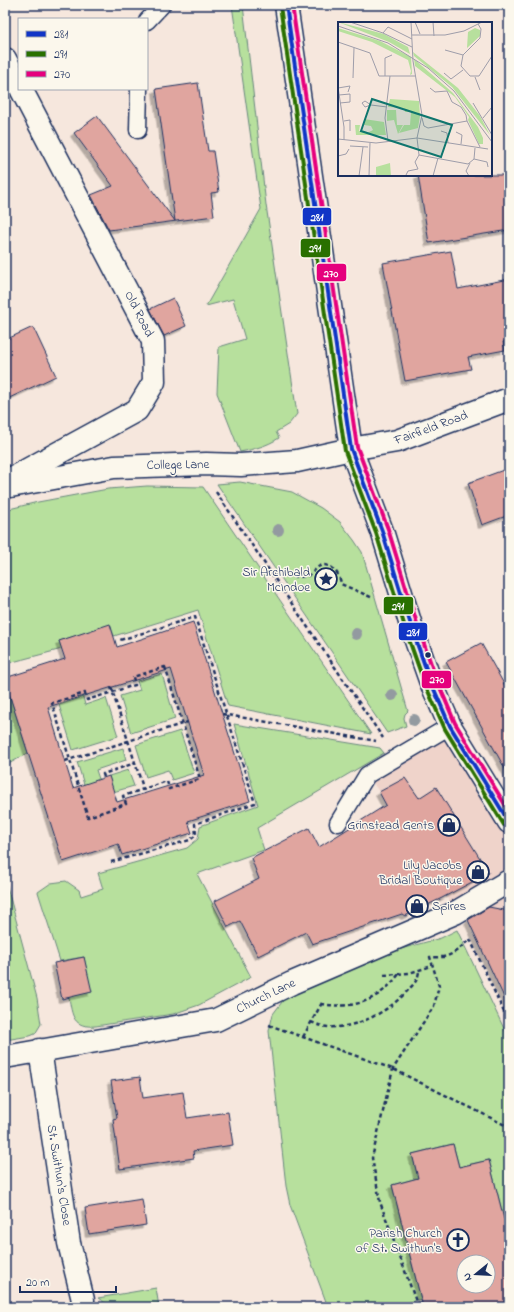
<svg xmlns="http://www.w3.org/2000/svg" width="514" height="1312" viewBox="0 0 514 1312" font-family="'Indie Flower',sans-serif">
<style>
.built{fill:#efd3ca}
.green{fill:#b7e09d;stroke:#69887e}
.building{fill:#e0a59f;stroke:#1b2f5e;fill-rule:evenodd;filter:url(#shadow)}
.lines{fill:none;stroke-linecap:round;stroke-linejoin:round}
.service-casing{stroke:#1b2f5e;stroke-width:19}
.minor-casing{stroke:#1b2f5e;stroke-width:25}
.tertiary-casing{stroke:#1b2f5e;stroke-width:25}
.secondary-casing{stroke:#1b2f5e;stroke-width:25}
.path{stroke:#1b2f5e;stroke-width:2.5;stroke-dasharray:4 3;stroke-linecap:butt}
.service{stroke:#fbf7ec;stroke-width:16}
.minor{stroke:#fbf7ec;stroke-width:22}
.tertiary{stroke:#fbf7ec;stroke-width:22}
.secondary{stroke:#fbf7ec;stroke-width:22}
.bus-1-casing{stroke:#fbf7ec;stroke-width:7}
.bus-2-casing{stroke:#fbf7ec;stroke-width:7}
.bus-3-casing{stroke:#fbf7ec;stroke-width:7}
.bus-1{stroke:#1135c6;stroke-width:4}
.bus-2{stroke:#297000;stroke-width:4}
.bus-3{stroke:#e5007d;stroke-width:4}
.tree{fill:#939aa0}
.bus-dot{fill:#1b2f5e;stroke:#fbf7ec;stroke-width:1.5}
.labels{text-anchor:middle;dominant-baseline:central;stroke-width:3;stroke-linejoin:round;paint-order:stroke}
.street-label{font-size:13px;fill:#1b2f5e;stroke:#fbf7ec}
.poi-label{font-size:13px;fill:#1b2f5e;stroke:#fbf7ec;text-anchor:end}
.inset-road{fill:none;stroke:#9e9daa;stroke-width:1}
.view{fill:#0f766e;fill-opacity:0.15;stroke:#0f766e;stroke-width:2}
.inset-edge{fill:none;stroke:#1b2f5e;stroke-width:2}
.line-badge{stroke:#fbf7ec;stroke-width:1.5}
.badge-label{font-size:11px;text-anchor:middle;font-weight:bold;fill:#fff}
</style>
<defs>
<filter id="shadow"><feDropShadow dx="-3.5" dy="3.5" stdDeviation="0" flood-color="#0004"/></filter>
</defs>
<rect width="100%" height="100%" fill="#f6e7dd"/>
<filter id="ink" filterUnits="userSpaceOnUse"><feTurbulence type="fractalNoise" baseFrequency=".025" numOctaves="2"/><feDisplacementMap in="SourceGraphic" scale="8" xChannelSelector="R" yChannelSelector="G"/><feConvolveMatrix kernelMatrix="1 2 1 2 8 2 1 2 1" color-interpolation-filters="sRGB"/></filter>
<g filter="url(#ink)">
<path class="built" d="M 450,726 L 509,822 L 509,1008 L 470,923 L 445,896 L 372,781 Z"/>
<path class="green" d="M 232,5 L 243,5 L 266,205 L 297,414 L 289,424 L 276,432 L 279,438 C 267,446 254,449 240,452 L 217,393 L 219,347 L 245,339 L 233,299 L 206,306 L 261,209 Z
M 240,482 L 292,492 L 321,508 L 340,522 L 354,540 L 362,552 L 408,711 L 405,714 L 404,718 L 406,726 L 387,733 L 217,484 Z
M 147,486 L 203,487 L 371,734 L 228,706 L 198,610 L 114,636 L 110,625 L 59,641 L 62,649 L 5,664 L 5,510 L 38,502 L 108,489 Z
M 162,674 L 175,719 L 131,733 L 120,696 L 140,690 L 137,681 Z
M 5,681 L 28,753 L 5,766 Z
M 83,697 L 85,705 L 106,698 L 118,736 L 73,750 L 59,705 Z
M 234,724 L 380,748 L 384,753 L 257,828 L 264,850 L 197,874 L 251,977 L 199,1005 L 173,1014 L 96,1026 C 73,1028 72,1016 69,997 L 91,992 L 84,957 L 60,961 L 38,892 L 51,883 L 66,881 L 79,890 L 81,896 L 103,889 L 98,873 L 187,848 L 198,839 L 200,826 L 258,805 Z
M 180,731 L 194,773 L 172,780 L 168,770 L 146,777 L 136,745 Z
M 123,748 L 126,760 L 96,770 L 103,791 L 112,788 L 109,776 L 128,770 L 134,786 L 113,792 L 91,807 L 77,762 Z
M 5,879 L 37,998 L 41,1024 L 35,1034 L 30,1036 L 5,1040 Z
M 457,930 L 509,1039 L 509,1218 L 504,1219 L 489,1160 L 459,1167 L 453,1144 L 412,1154 L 418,1178 L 392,1185 L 421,1299 L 391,1307 L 328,1307 L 290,1205 L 286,1186 L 269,1031 L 273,1014 L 285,998 L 375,956 L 441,938 Z
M 156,1288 L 159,1307 L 111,1307 L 98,1298 Z"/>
<path class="building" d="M 198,83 L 208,151 L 213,151 L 219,192 L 211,193 L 214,216 L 109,230 L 91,195 L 113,186 L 74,133 L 97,116 L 175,221 L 156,89 Z
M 418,175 L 509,175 L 509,230 L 429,243 Z
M 451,251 L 458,289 L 509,279 L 509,340 L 503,342 L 505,350 L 468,357 L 471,369 L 405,381 L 383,263 Z
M 173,298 L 186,326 L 164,336 L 150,309 Z
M 33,327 L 56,376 L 5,400 L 5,340 Z
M 509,468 L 509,515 L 482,525 L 468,483 Z
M 193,622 L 250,801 L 188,821 L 192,833 L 122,855 L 118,844 L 63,862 L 5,681 L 5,678 L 65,659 L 59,641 L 110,624 L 117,647 ZM 171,669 L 204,775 L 117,802 L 109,776 L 73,788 L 48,707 Z
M 481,643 L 509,693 L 509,776 L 446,662 Z
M 405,778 L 419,798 L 436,787 L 489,873 L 442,898 L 405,916 L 402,914 L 312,944 L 306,932 L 258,956 L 240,921 L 228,927 L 215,901 L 259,879 L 251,858 L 309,828 L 319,847 L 386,805 L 379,792 Z
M 489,907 L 509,911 L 509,1008 L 468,920 Z
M 84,957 L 92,992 L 62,999 L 54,963 Z
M 140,1077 L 143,1098 L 183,1092 L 187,1118 L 228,1112 L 233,1145 L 193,1151 L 194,1158 L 120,1169 L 113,1119 L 117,1118 L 111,1081 Z
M 453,1144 L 459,1167 L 489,1160 L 504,1219 L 509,1218 L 509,1307 L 423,1307 L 392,1185 L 418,1178 L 412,1154 ZM 464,1262 L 488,1262 L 488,1286 L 464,1286 Z
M 142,1199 L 146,1225 L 89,1234 L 85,1208 Z"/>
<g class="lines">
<g class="service-casing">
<path id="service" d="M 147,21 L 162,5
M 138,130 L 139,89
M 338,823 L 367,775 L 450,726"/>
</g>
<g class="minor-casing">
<path id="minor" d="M 5,59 L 19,85
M 351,449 L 397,441 L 509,399
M 5,482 L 137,410 L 154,382 L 153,341 L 21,89
M 40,1050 L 69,1243 L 83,1300 L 81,1307
M 5,1057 L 216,1020 L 292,983 L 455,913 L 509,881"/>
</g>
<g class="tertiary-casing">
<path id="tertiary" d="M 351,449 L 382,531 L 413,632 L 430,680 L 450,726 L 509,822"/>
</g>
<g class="secondary-casing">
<path id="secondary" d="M 5,487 L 114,467 L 206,464 L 241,465 L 297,461 L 351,449 L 286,5"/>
</g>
<path class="path" d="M 216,492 L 383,738
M 272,574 C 281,575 298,578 306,576 C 312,575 314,570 318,567 C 330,560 340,574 341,584 L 373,598
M 165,667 L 200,779 L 169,789 L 167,781 L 123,796 L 126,804 L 88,817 L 52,703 L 85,693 L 87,700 L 135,685 L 133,677 Z
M 111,687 L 145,794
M 222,714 L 376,741
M 65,761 L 188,722
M 104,777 L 103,774 L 135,763
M 111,862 L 190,840 L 196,835 L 195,824 L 255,803 L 195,617 L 120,640
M 470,939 L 509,1023
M 384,975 L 409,973 L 432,966
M 321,1004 C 354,1009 378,1002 399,974
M 311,1022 C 316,1024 323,1027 328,1027 C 358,1029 391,1010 409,989 C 412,986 415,983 417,979 C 418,977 419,973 419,970
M 269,1025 L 393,1069 L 509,1127
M 303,1037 L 323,1001
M 418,1307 L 380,1202 L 372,1158 L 393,1069 L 434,1006 L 439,986 L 430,957 C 451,959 455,952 470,939"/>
<use href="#service" class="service"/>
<use href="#minor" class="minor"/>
<use href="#tertiary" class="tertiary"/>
<use href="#secondary" class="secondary"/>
<g class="bus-1-casing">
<path id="bus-1" d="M 286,5 L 351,449 L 382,531 L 413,632 L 430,680 L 450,726 L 509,822"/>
</g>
<g class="bus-2-casing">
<path id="bus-2" d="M 280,6 L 345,451 L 376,533 L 407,634 L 424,682 L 445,729 L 504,825"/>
</g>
<g class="bus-3-casing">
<path id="bus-3" d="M 292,5 L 357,447 L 388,529 L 419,630 L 436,678 L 455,723 L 509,811"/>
</g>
<use href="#bus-1" class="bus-1"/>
<use href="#bus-2" class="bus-2"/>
<use href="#bus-3" class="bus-3"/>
</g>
<g class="tree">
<circle cx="278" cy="530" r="6"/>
<circle cx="356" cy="634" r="6"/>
<circle cx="392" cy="695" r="6"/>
<circle cx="414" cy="720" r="6"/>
</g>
</g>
<defs>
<g id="sight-ring" transform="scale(1.15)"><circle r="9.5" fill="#fbf7ec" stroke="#1b2f5e" stroke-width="1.5"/><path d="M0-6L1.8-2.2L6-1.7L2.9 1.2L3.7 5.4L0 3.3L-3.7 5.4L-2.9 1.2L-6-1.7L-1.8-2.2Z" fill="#1b2f5e"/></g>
<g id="shop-ring" transform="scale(1.15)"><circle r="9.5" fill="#fbf7ec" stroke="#1b2f5e" stroke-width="1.5"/><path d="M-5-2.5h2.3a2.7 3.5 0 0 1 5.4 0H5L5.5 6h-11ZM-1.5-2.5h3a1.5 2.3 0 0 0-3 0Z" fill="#1b2f5e"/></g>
<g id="church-ring" transform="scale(1.15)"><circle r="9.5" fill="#fbf7ec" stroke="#1b2f5e" stroke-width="1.5"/><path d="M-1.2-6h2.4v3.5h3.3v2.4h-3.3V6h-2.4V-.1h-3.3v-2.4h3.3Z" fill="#1b2f5e"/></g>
</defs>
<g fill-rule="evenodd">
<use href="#sight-ring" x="326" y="579"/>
<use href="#shop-ring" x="449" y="825"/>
<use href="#shop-ring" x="478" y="872"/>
<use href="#shop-ring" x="417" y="906"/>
<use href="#church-ring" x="458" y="1240"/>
</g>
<circle class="bus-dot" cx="428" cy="655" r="3.5"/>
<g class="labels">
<g class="street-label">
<text transform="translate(139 314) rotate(63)">Old Road</text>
<text transform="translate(431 428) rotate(-20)">Fairfield Road</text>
<text transform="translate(178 465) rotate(-1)">College Lane</text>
<text transform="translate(266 996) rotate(-26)">Church Lane</text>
<text transform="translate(59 1175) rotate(81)">St. Swithun's Close</text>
</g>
<g class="poi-label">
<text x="310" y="572">Sir Archibald<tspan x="310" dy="15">McIndoe</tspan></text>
<text x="434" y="825">Grinstead Gents</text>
<text x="462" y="865">Lily Jacobs<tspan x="462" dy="15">Bridal Boutique</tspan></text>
<text x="432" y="906" text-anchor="start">Spires</text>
<text x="442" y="1233">Parish Church<tspan x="442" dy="15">of St. Swithun's</tspan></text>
</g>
</g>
<g transform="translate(338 22)">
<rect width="154" height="154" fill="#f6e7dd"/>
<path d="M 0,0 L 46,12 L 70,25 L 72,32 L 51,20 ZM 0,6 L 42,19 L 73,35 L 74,52 L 72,53 L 73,49 L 70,38 L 34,20 L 0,9 ZM 137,6 L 142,8 L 142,14 L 129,26 L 130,10 ZM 75,30 L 120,66 L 142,94 L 152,113 L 114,65 L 76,34 ZM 76,37 L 115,71 L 140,105 L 145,116 L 145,122 L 141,122 L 130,98 L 131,95 L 117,75 L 77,44 ZM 52,77 L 81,79 L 82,94 L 80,106 L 61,111 L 66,103 L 72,103 L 73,90 L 67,90 L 66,86 L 50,85 ZM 49,88 L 58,88 L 59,103 L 65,103 L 60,112 L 56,98 L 49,99 ZM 26,97 L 46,100 L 48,113 L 18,113 L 17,103 L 22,103 L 21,109 L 29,111 L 35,108 L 33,104 L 26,103 ZM 52,141 L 53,154 L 38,154 L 38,145 Z" fill="#b7e09d"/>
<path class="inset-road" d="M 12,0 L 45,11 L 74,25M 73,0 L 75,39 L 84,93 L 79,116 L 150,127M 77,0 L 82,12M 95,0 L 96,14M 140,2 L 143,7 L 142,16 L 125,33 L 123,44 L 132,54 L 141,54 L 154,34M 0,4 L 50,21 L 90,46 L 116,69 L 154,120M 45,11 L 50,5 L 74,17M 74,13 L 107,13 L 126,9 L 144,0M 0,20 L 32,31 L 41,54 L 77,54M 107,28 L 125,33M 106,51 L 113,57 L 125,48M 47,54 L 47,36 L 54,33M 137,55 L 142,68M 15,56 L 16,26M 0,65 L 6,105 L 6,118M 0,66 L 12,64 L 10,70M 92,66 L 97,70 L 109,69 L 114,80 L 123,85 L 128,93 L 129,99M 1,73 L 12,72 L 12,80 L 2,81M 135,81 L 154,113M 33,83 L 27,85 L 24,81 L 27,79 L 33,83 L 49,85M 84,96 L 86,104 L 90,106 L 129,99 L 142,125M 145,96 L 154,85M 6,99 L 12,98 L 12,109M 103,109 L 109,111 L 110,121M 118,110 L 124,113 L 123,122M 0,117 L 38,121 L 79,116 L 81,133 L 130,142 L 136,137 L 137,126M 50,119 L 47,96 L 52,54M 12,124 L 30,125M 0,134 L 8,132 L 11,127M 136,137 L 149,140 L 150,145M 68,153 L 70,149 L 80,147 L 77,140 L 81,133M 21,154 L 25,125M 31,154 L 32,121M 95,154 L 100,136M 131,154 L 128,149 L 132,141"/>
<path class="view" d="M 34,77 L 114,103 L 103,135 L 23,109 Z"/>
<rect width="154" height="154" class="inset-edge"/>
</g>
<g class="line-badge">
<rect x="302" y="207" width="30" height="19" rx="4" fill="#1135c6"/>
<rect x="300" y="238" width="31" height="20" rx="4" fill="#297000"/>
<rect x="316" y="263" width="31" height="19" rx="4" fill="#e5007d"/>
<rect x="383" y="596" width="31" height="19" rx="4" fill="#297000"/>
<rect x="398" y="622" width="30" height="19" rx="4" fill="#1135c6"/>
<rect x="421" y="670" width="31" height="19" rx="4" fill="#e5007d"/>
</g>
<g class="badge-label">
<text x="317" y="221">281</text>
<text x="315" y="252">291</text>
<text x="331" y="277">270</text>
<text x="398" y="610">291</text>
<text x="413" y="636">281</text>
<text x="437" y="683">270</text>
</g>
<rect width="514" height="1312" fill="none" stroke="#fbf7ec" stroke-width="20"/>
<rect x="10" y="10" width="494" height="1292" fill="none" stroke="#1b2f5e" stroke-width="1.5" filter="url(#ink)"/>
<rect x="18" y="18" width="130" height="72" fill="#fbf7ec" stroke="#a1a7b3"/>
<rect x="26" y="31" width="20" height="6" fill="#1135c6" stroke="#a1a7b3"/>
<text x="54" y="38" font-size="12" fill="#1b2f5e">281</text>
<rect x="26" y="51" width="20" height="6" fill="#297000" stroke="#a1a7b3"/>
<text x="54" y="58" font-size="12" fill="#1b2f5e">291</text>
<rect x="26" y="71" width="20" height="6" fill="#e5007d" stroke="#a1a7b3"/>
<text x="54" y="78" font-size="12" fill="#1b2f5e">270</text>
<g transform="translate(476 1274) rotate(252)"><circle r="19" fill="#fbf7ec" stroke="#a1a7b3"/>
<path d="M0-3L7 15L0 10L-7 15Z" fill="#1b2f5e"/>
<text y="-6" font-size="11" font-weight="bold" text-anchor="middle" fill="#1b2f5e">N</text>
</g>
<path d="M20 1286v6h96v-6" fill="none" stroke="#1b2f5e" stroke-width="2"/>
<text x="26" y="1286" font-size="12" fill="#1b2f5e" stroke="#fbf7ec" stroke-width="3" paint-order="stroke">20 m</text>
</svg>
